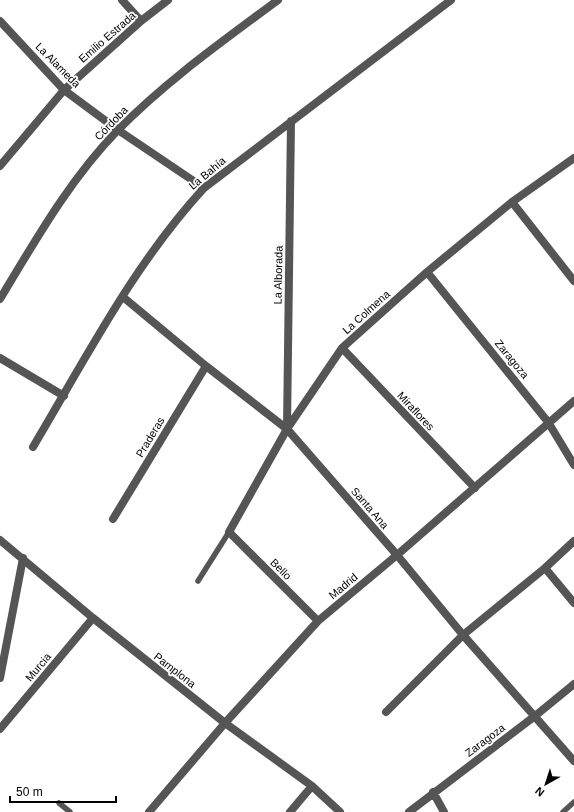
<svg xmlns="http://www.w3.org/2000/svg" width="574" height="812" viewBox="0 0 574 812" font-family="Helvetica,sans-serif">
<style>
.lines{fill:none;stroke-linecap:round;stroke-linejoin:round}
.service{stroke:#555;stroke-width:5.5}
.minor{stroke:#555;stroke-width:8}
.labels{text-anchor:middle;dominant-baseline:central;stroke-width:3.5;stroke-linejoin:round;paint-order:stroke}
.street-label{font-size:11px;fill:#000;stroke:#fff}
</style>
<rect width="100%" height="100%" fill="#fff"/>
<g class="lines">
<path class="service" d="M 198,581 L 229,532
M 59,803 L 70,812
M 563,812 L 574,802"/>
<path class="minor" d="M 122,0 L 141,21
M 0,21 L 64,90 L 118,130 L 204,188
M 0,166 L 64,90 L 141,21 L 168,0
M 512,202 L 574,281
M 427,272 L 548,422 L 574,465
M 123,297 L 206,366 L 287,429 L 397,555 L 463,635 L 574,761
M 0,299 C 35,241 70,179 118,130 C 166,81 223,41 278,0
M 342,348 L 475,488
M 0,358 L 64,396
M 287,428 L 291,121
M 33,447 C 86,358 134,264 204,188 L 451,0
M 113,519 L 206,366
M 0,540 L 93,618 L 225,723 L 312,786 L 340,812
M 545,568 L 574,603
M 318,621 L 229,532 L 287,429 L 342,348 L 427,272 L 512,202 L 574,158
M 0,678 L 23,558
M 386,712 L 463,635 L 545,568 L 574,541
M 0,729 L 93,618
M 433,792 L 444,812
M 149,812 L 225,723 L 318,621 L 397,555 L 574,401
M 290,812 L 312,786
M 409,812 L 535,716 L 574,684"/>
</g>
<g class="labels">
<g class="street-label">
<text transform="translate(107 37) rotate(-41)">Emilio Estrada</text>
<text transform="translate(58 65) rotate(45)">La Alameda</text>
<text transform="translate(111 123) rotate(-46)">Córdoba</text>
<text transform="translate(207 173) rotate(-40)">La Bahía</text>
<text transform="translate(278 275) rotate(-89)">La Alborada</text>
<text transform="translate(366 312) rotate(-42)">La Colmena</text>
<text transform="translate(512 359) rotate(51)">Zaragoza</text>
<text transform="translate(416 411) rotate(47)">Miraflores</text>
<text transform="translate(150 437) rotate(-59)">Praderas</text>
<text transform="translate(370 508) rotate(49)">Santa Ana</text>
<text transform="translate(281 569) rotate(45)">Bello</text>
<text transform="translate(343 586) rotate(-40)">Madrid</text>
<text transform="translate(38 667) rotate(-50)">Murcia</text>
<text transform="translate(175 670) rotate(38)">Pamplona</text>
<text transform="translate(485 740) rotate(-37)">Zaragoza</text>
</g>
</g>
<g transform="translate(546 784) rotate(219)" stroke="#ffffff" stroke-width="3" paint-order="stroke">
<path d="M0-3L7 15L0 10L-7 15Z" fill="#000000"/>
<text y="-6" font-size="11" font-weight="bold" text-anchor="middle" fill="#000000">N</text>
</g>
<path d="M10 796v6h106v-6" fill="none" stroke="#000000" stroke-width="2"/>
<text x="16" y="796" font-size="12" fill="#000000" stroke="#ffffff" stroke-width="3" paint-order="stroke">50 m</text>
</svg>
